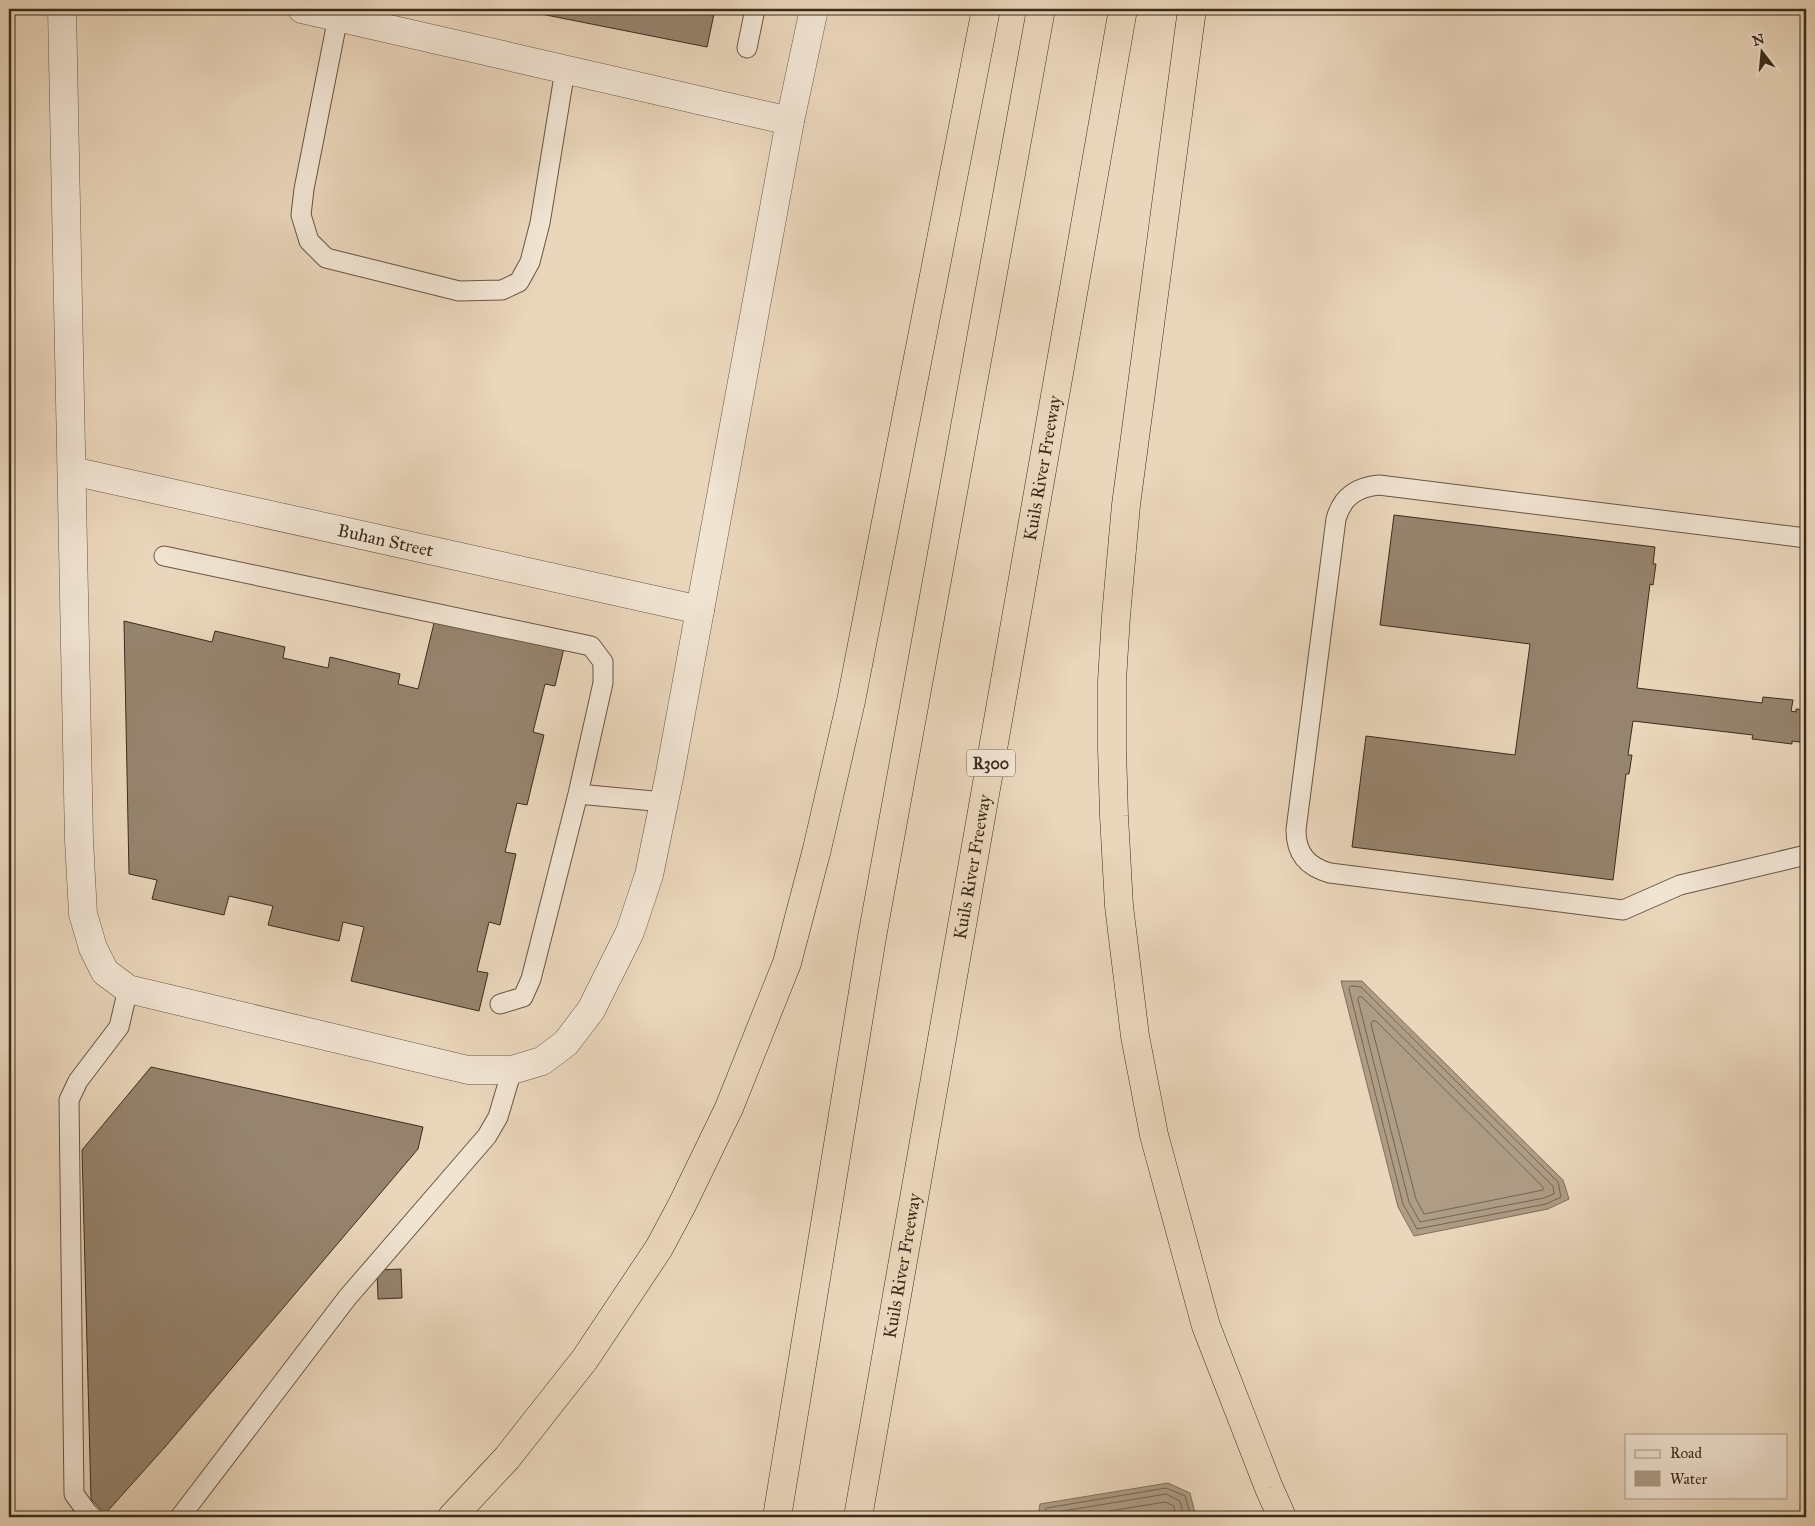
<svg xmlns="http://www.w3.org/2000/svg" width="1815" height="1526" viewBox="0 0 1815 1526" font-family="'IM FELL Great Primer',serif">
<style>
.water{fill:#ae9c85;stroke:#806f5b}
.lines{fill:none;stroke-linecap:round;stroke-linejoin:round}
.shore{stroke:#746450;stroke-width:1}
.building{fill:#96846e;stroke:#3b2c1b}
.lane-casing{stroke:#675643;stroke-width:21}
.street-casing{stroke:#675643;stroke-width:29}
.highway-casing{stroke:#3b2c1b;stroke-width:29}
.lane{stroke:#f1e4d3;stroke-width:19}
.street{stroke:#f1e4d3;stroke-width:28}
.highway{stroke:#ead6bb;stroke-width:28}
.labels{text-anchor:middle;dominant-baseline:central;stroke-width:5;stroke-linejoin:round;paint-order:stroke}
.shield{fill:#f1e4d3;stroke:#726352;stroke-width:1}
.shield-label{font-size:16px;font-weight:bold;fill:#3b2c1b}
.street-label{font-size:18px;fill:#3b2c1b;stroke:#f1e4d3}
</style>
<rect width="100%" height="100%" fill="#ead6bb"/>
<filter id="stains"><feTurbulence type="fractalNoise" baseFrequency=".004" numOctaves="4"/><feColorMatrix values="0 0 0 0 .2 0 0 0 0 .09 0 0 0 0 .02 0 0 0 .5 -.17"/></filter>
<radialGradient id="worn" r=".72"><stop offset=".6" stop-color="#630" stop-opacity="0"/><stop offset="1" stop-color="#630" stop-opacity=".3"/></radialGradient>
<path class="water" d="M 1341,981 L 1362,981 L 1563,1180 L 1569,1199 L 1548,1209 L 1414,1236 L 1398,1207 Z
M 1168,1483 L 1190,1493 L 1196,1517 L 1038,1517 L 1040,1504 Z"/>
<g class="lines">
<path class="shore" d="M 1351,986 L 1361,987 L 1558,1182 L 1561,1197 L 1546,1204 L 1417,1229 L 1403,1204 L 1349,989 Z
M 1359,997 L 1362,997 L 1553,1186 L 1554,1194 L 1544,1198 L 1420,1222 L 1409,1202 L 1358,1000 Z
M 1373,1021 L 1376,1021 L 1543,1187 L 1543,1190 L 1424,1214 L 1416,1199 L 1371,1024 Z
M 1043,1517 L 1046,1508 L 1166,1488 L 1185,1496 L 1191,1517
M 1049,1517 L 1051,1513 L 1166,1494 L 1180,1501 L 1184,1517
M 1073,1517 L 1165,1502 L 1174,1506 L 1176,1517"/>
</g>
<path class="building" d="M 516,9 L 715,9 L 707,47 Z
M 1394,515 L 1655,547 L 1653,564 L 1656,564 L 1653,585 L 1650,584 L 1637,688 L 1762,703 L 1763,697 L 1793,700 L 1791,711 L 1796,712 L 1796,709 L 1806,710 L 1806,743 L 1792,741 L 1792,744 L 1752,739 L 1753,735 L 1633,721 L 1628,755 L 1632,755 L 1629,774 L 1626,774 L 1613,880 L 1352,847 L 1366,736 L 1515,755 L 1530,644 L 1380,625 Z
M 435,619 L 564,648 L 555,686 L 545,684 L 533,732 L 544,735 L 527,805 L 517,803 L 505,852 L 516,854 L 500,925 L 489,922 L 477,971 L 488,973 L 479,1011 L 351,981 L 364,927 L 343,922 L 339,941 L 268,925 L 273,906 L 229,896 L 224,915 L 152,899 L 157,880 L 129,874 L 124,621 L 212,642 L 215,631 L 285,647 L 283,658 L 328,668 L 330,657 L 400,674 L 398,684 L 418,689 Z
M 151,1067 L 423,1127 L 418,1149 L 165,1447 L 105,1514 L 91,1499 L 82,1150 Z
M 401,1269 L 402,1298 L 378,1299 L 377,1270 Z"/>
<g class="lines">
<g class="lane-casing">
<path id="lane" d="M 338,17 L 304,189 L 301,215 L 309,241 L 326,258 L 459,291 L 502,290 L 519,282 L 530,262 L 540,223 L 565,70
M 747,48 L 755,9
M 1806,538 L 1379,485 C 1357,487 1342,497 1336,519 L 1296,830 C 1296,854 1308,867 1330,873 L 1623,910 L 1680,885 L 1806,855
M 164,556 L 591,646 L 603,662 L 603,683 L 578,794 L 664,802
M 500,1004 L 523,997 L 531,979 L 578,794
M 92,1517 L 87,1512 L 74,1494 L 69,1100 L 78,1081 L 119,1027 L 128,989
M 180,1517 L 347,1298 L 487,1136 L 498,1117 L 512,1070"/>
</g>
<g class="street-casing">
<g id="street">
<path d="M 62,9 L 79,840 L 83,914 L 93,948 L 105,972 L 128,989 L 468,1070 L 512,1070 L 542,1061 L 566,1043 L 591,1010 L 630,932 L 649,875 L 670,773 L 790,121 L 814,9"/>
<path d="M 302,9 L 790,121"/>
<path id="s1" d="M 72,471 L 700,610"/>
</g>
</g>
<g class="highway-casing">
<g id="highway">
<path d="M 1192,9 L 1126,505 L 1116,616 L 1112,681 L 1112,748 L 1114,816 L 1119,906 L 1135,1036 L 1154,1135 L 1206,1326 L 1269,1488 L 1282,1517"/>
<path d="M 452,1517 L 507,1458 L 585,1359 L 659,1248 L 682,1205 L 729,1108 L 787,963 L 817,849 L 851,701 L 986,9"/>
<path d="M 777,1517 L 872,937 L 1041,9"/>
<path id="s2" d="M 858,1517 L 1123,9"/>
</g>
</g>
<use href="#lane" class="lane"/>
<use href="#street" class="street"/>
<use href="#highway" class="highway"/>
</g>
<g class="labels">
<rect class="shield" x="967" y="749.5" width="48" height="27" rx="4"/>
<g class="shield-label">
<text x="991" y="763">R300</text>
</g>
<g class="street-label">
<text stroke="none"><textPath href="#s2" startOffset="1065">Kuils River Freeway</textPath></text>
<text stroke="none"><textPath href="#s1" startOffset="321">Buhan Street</textPath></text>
<text stroke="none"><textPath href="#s2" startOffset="660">Kuils River Freeway</textPath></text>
<text stroke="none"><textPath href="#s2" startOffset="255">Kuils River Freeway</textPath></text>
</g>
</g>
<rect width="1815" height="1526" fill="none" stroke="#ead6bb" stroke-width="30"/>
<rect x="10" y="10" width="1795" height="1506" fill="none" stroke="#3b2c1b" stroke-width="2.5"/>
<rect x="15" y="15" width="1785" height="1496" fill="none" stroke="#3b2c1b"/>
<rect x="1625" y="1434" width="162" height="65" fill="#f1e4d3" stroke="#a89a89"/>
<rect x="1635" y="1450" width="25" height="8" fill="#f1e4d3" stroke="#a89a89"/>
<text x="1670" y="1458" font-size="15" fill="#3b2c1b">Road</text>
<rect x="1635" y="1471" width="25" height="15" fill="#ae9c85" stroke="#a89a89"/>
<text x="1670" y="1484" font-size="15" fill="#3b2c1b">Water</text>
<g transform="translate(1762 52) rotate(344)" stroke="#f1e4d3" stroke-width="4" paint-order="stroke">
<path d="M0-4L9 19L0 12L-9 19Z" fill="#3b2c1b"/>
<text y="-8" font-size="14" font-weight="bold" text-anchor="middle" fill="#3b2c1b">N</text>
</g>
<rect width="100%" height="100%" filter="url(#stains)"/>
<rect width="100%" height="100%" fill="url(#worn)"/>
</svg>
